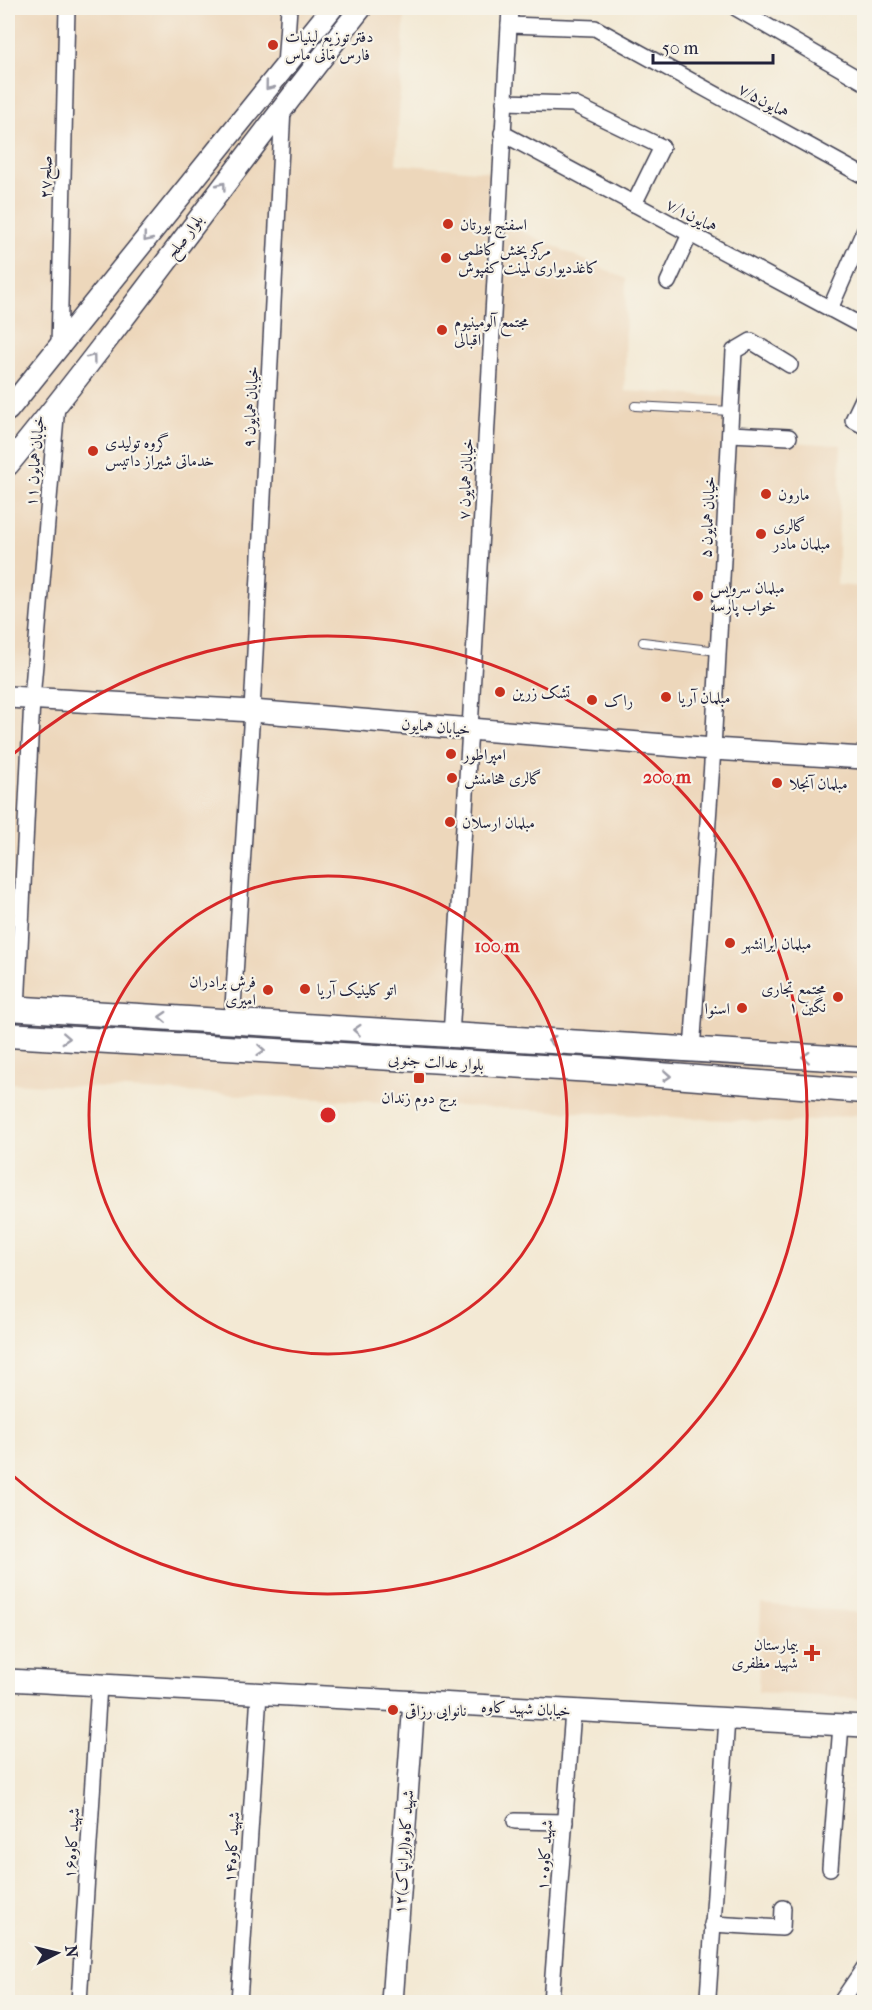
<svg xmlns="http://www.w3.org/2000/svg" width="872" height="2010" viewBox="0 0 872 2010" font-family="'IM FELL French Canon',Amiri,serif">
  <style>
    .built { fill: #edd7bb }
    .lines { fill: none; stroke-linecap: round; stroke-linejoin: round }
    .lane-casing { stroke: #414052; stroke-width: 10 }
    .street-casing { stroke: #414052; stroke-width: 18 }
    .secondary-casing { stroke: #414052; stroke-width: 24 }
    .primary-casing { stroke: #414052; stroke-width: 27 }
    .lane { stroke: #fff; stroke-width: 8 }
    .street { stroke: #fff; stroke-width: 15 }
    .secondary { stroke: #fff; stroke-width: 21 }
    .primary { stroke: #fff; stroke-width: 24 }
    .oneway { stroke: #9c9ca7 }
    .ring { fill: none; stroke: #d62828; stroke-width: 3 }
    .poi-dot { fill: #c8321e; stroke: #f7f3e8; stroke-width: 2 }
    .labels { text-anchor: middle; stroke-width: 4.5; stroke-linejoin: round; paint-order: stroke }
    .poi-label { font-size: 16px; fill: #22223b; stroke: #f7f3e8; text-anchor: start }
    .street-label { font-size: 16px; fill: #22223b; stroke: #f7f3e8 }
    .centre { fill: #d62828; stroke: #f7f3e8; stroke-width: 3 }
    .ring-label { font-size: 18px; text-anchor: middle; font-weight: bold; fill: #d62828; stroke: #f7f3e8; stroke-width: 4.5; stroke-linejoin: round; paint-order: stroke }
  </style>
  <rect width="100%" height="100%" fill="#f7f3e8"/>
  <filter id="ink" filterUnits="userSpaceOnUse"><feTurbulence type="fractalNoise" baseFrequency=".0167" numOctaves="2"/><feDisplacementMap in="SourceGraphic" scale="12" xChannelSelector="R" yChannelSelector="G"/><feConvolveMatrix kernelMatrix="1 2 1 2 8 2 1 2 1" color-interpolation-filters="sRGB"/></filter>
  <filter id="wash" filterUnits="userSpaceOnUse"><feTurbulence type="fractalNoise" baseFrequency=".008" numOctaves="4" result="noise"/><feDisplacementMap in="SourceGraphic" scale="24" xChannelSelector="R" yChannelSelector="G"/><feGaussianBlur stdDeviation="1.35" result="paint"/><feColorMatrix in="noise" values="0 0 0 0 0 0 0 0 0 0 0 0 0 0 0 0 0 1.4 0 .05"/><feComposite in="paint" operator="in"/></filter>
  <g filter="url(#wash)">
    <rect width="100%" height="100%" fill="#f3e9d4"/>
    <g class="built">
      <polygon points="8,8 405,8 396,164 489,172 488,216 626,279 625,391 740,398 737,439 841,445 837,585 864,587 864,1114 788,1123 8,1083"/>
      <polygon points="761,1604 864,1613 864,1699 758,1692"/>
    </g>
  </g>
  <g filter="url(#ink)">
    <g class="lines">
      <defs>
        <g id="lane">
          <polyline points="635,406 731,411"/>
          <polyline points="643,642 718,651"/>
        </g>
        <g id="street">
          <polyline points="736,8 864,82"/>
          <polyline points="509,25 595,28 864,176"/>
          <polyline points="285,66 289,8"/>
          <polyline points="504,102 573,104 662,147 634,204"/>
          <polyline points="502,133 864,327"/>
          <polyline points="668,282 690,234"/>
          <polyline points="830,309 864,231"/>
          <polyline points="59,347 67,8"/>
          <polyline points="864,397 853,420 864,426"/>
          <polyline points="730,434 789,437"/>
          <polyline points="17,1009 32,699 57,405"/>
          <polyline points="232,1022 252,711 283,108"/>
          <polyline points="451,1036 470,729 510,8"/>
          <polyline points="692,1051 713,749 734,351 751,341 790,365"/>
          <polyline points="515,1821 565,1822"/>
          <polyline points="830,1868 841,1725"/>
          <polyline points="712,1924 782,1928 783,1908"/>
          <polyline points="708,1997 727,1719"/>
          <polyline points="79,2002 99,1685"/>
          <polyline points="239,2002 259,1694"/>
          <polyline points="551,2002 573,1711"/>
          <polyline points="841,2002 864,1968"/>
        </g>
        <g id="secondary">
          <polyline points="8,410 332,8"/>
          <path d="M8,465C130,316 241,158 361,8"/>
          <polyline points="8,697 252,711 713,749 864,758"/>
          <polyline points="8,1680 864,1726"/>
          <polyline points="392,2002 414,1702"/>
        </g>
        <g id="primary">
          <polyline points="8,1008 864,1060"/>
          <polyline points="8,1035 609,1071 864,1091"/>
        </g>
      </defs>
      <use href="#lane" class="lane-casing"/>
      <use href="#street" class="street-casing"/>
      <use href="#secondary" class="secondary-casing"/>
      <use href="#primary" class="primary-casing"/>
      <use href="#lane" class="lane"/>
      <use href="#street" class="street"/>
      <use href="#secondary" class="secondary"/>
      <use href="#primary" class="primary"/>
    </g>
    <defs><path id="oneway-chevron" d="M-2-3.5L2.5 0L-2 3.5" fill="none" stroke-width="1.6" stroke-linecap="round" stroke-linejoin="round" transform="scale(1.5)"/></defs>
    <g class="oneway">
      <use href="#oneway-chevron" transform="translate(269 86) rotate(129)"/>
      <use href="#oneway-chevron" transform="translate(222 186) rotate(-53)"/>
      <use href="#oneway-chevron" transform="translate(147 238) rotate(129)"/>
      <use href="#oneway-chevron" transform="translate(92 358) rotate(-53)"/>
      <use href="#oneway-chevron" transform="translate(163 1017) rotate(-177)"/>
      <use href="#oneway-chevron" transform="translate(357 1030) rotate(-176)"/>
      <use href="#oneway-chevron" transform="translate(66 1038) rotate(3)"/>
      <use href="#oneway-chevron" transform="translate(552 1041) rotate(-176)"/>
      <use href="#oneway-chevron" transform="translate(261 1050) rotate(4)"/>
      <use href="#oneway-chevron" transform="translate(806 1057) rotate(-177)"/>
      <use href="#oneway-chevron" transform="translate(667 1076) rotate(4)"/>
    </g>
  </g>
  <g class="ring">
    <circle cx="328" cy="1115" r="239"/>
    <path d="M11 756A479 479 0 1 1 11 1474"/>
  </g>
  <g class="poi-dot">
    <circle cx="273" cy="45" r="6"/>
    <circle cx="448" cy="224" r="6"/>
    <circle cx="446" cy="258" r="6"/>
    <circle cx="442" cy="330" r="6"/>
    <circle cx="93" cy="451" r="6"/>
    <circle cx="766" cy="494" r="6"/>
    <circle cx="761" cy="534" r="6"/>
    <circle cx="698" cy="596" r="6"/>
    <circle cx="500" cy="692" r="6"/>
    <circle cx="666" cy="697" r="6"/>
    <circle cx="592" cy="700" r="6"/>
    <circle cx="451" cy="754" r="6"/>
    <circle cx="452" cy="778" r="6"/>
    <circle cx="777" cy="783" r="6"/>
    <circle cx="450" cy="822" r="6"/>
    <circle cx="730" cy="943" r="6"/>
    <circle cx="305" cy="989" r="6"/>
    <circle cx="268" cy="990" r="6"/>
    <circle cx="838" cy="997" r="6"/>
    <circle cx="742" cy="1008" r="6"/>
    <rect x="413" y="1072" width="12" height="12" rx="3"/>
    <path d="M809 1644h6v6h6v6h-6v6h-6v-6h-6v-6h6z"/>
    <circle cx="393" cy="1710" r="6"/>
  </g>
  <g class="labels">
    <g class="poi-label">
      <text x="285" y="42">دفتر توزیع لبنیات<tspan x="285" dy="18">فارس مانی ماس</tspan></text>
      <text x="460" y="230">اسفنج یورتان</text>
      <text x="458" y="255">مرکز پخش کاظمی<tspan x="458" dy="18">کاغذدیواری لمینت کفپوش</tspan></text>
      <text x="454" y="327">مجتمع آلومینیوم<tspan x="454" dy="18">اقبالی</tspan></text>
      <text x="105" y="448">گروه تولیدی<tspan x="105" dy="18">خدماتی شیراز داتیس</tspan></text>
      <text x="778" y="500">مارون</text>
      <text x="773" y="531">گالری<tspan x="773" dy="18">مبلمان مادر</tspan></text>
      <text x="710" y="593">مبلمان سرویس<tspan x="710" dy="18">خواب پارسه</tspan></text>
      <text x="512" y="698">تشک زرین</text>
      <text x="678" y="703">مبلمان آریا</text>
      <text x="604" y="706">راک</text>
      <text x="463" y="760">امپراطور</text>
      <text x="464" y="784">گالری هخامنش</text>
      <text x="789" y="789">مبلمان آنجلا</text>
      <text x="462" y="828">مبلمان ارسلان</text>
      <text x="742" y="949">مبلمان ایرانشهر</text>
      <text x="256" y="987" text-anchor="end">فرش برادران<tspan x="256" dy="18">امیری</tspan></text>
      <text x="826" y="994" text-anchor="end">مجتمع تجاری<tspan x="826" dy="18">نگین ۱</tspan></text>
      <text x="317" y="995">اتو کلینیک آریا</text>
      <text x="730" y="1014" text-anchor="end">اسنوا</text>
      <text x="419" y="1103" text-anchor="middle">برج دوم زندان</text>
      <text x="798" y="1650" text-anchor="end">بیمارستان<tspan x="798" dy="18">شهید مظفری</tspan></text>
      <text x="405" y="1716">نانوایی رزاقی</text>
    </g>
    <g class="street-label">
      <text transform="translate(764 100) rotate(29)" y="6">همایون۷/۵</text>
      <text transform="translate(45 177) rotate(-89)" y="6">صلح۲۷</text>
      <text transform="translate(692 215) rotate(28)" y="6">همایون۷/۱</text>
      <text transform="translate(184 236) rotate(-53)" y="6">بلوار صلح</text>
      <text transform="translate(250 407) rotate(-87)" y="6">خیابان همایون ۹</text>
      <text transform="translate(34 461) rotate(-85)" y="6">خیابان همایون ۱۱</text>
      <text transform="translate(465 479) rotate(-87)" y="6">خیابان همایون ۷</text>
      <text transform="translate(707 517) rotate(-87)" y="6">خیابان همایون ۵</text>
      <text transform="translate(436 726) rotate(5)" y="6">خیابان همایون</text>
      <text transform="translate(436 1061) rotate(4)" y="6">بلوار عدالت جنوبی</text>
      <text transform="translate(526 1708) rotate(3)" y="6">خیابان شهید کاوه</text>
      <text transform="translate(71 1843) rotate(-86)" y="6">شهید کاوه۱۶</text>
      <text transform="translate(231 1847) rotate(-86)" y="6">شهید کاوه۱۴</text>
      <text transform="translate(403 1852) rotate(-86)" y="6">۱۲شهید کاوه(ایرانپاک)</text>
      <text transform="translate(544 1855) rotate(-86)" y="6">شهید کاوه۱۰</text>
    </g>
  </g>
  <circle cx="328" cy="1115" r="9" class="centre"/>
  <g class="ring-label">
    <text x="667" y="783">200 m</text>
    <text x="497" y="952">100 m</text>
  </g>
  <rect width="872" height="2010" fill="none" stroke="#f7f3e8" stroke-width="30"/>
  <g transform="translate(57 1953) rotate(83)" stroke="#f7f3e8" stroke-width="4.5" paint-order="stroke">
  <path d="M0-4.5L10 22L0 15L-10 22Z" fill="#22223b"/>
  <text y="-9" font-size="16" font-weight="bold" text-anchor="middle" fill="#22223b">N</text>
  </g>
  <path d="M653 54v9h120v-9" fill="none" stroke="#22223b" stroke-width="3"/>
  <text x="662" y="54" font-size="18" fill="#22223b" stroke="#f7f3e8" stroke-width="4.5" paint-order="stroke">50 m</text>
</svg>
